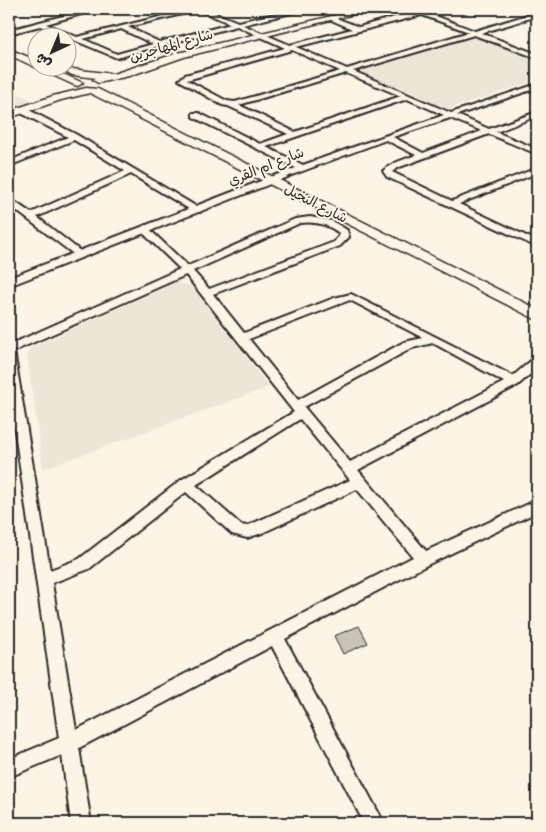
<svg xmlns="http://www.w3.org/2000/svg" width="546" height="832" viewBox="0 0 546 832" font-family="Sriracha,'Playpen Sans Arabic',sans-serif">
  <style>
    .built { fill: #ece6d7 }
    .building { fill: #c8c3b7; stroke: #2b2b2b }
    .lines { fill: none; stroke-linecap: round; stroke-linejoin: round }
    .minor-casing { stroke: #2b2b2b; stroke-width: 4 }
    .tertiary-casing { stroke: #2b2b2b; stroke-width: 4 }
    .primary-casing { stroke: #2b2b2b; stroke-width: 3 }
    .minor { fill: #fcf5e5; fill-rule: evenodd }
    .tertiary { fill: #fcf5e5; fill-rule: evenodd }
    .primary { fill: #fcf5e5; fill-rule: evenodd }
    .labels { text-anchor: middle; stroke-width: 4; stroke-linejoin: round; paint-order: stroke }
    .far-street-label { font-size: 14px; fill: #2b2b2b; stroke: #fcf5e5 }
  </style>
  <rect width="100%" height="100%" fill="#fcf5e5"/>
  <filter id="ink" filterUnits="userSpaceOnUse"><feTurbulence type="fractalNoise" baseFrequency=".02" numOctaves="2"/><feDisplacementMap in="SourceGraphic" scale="10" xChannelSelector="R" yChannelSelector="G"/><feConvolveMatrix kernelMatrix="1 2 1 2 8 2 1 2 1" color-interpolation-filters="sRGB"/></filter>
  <g filter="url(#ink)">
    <g class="built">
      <polygon points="475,37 537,60 537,80 449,109 355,71"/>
      <polygon points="9,89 28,98 38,103 9,113"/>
      <polygon points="176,282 192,286 269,387 43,469 27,355 30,348"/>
    </g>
    <polygon class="building" points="359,626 368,643 343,654 334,636"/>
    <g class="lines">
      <defs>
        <g id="minor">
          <path d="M90,9H99L46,24L77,37L192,9H205L238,22L298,9H307L243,25L290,45L352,29L329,19L331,16L359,27L420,10L441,9L428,13L475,31L537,12V16L481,33L537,54V58L474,35L353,71L451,113L537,84V88L457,115L489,129L537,112V116L496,132L537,149V154L489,134L397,168L392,172L452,201L537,168V173L459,204L537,241V247L387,177L383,171C392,162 404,160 416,155L386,140L284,178L281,177V173L296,168L193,117V113H199L260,144L288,134L228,106L222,105L179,80L185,75L285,48L237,26L164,45L183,54L184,55L181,57L158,46L117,58L40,26L9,34V30ZM199,10L231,24L159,42L128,27ZM422,15L469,32L347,69L296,47ZM121,29L153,44L117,54L83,39ZM292,50L340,71L235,102L227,101L187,80ZM346,73L401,96L295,132L239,105ZM407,99L444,115L303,165L266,147ZM450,118L482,131L423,153L393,137Z"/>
          <polygon points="19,108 25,108 77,135 202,210 200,212 194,212 131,174 37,217 84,254 82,256 76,256 9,205 9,198 31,213 125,171 74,140 9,166 9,161 68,137 19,112"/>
          <path d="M310,217L332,221L347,230L349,237L340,246L213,294L244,333L334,298L351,294L513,376L533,359L537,358V368L518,385L358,470L426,551L537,500V512L429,564L285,639L384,823H364L272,646L79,748L91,823H71L62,755L9,777V759L59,738L9,390V345L180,269L142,232V228H148L188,266L295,219ZM300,223C315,221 328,224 339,233V236L334,242L209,289L193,271ZM186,275L294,412L181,480L79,559L50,570L14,351ZM350,300L423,338L404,342L298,400L249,339ZM433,343L504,382L350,462L304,407L412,348ZM300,419L350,480L247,526L241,525L196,485ZM357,489L413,557L76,730L52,583L89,569L186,492L232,534L247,538L262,533Z"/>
        </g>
        <polygon id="tertiary" points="284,172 289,175 288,177 9,286 9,278"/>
        <g id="primary">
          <polygon points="361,9 374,9 184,57 129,76 98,83 93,80 96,78 72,75 67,72 72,69 113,74 178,53"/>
          <polygon points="9,49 38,61 38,68 50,68 83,83 78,86 74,85 9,55"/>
          <polygon points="86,88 98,89 537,309 537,320 90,93 61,100 9,118 9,111 53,96"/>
        </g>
      </defs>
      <use href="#minor" class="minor-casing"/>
      <use href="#tertiary" class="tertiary-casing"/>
      <use href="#primary" class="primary-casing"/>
      <use href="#minor" class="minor"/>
      <use href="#tertiary" class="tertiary"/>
      <use href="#primary" class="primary"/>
    </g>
  </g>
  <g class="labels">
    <g class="far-street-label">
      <text transform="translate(171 45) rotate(-16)" y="5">شارع المهاجرين</text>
      <text transform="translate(266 166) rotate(-22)" y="5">شارع ام القري</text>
      <text transform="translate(316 203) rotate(27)" y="5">شارع النخيل</text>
    </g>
  </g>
  <rect width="546" height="832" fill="none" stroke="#fcf5e5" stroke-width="30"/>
  <rect x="15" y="15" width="516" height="802" fill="none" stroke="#2b2b2b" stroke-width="2" filter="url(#ink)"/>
  <g transform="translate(52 52) rotate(224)"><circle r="24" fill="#fcf5e5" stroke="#a8a49b"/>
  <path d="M0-4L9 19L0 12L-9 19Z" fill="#2b2b2b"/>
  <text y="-8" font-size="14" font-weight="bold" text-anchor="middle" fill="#2b2b2b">ش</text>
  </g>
</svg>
